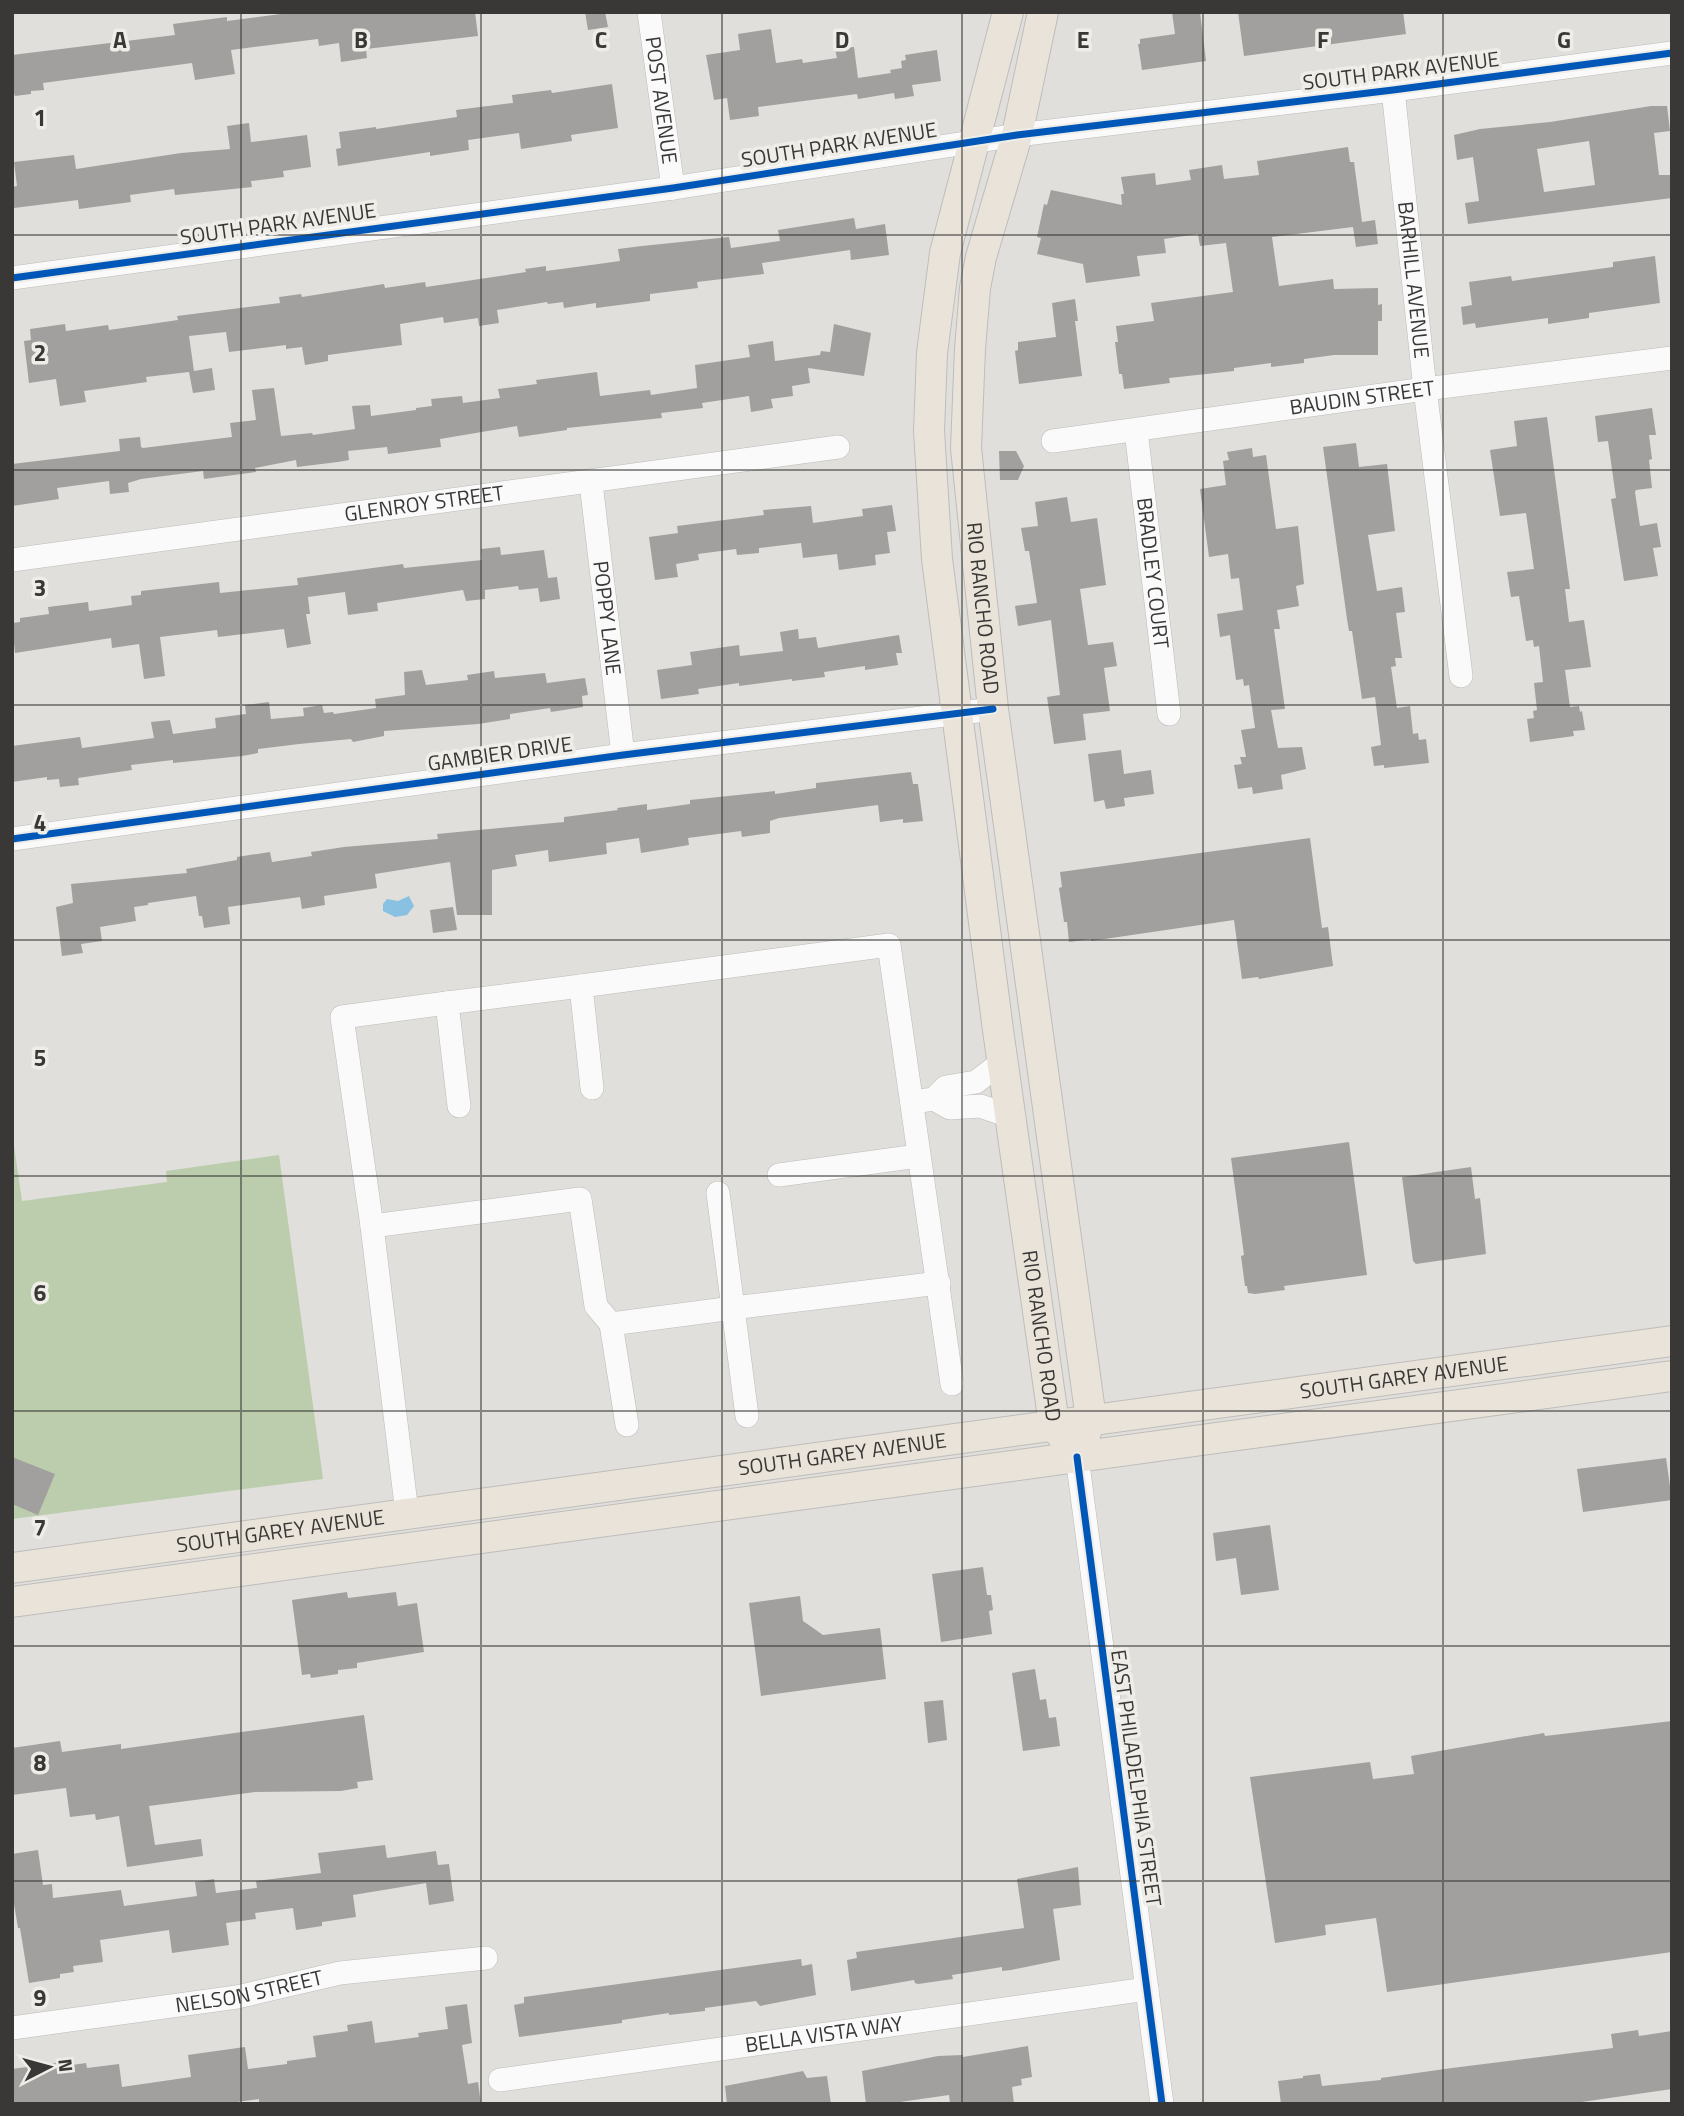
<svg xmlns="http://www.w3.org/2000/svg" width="1684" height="2116" viewBox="0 0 1684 2116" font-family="'Titillium Web',sans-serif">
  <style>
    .green { fill: #bbcdac }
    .water { fill: #88c1e2 }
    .building { fill: #a1a09e; fill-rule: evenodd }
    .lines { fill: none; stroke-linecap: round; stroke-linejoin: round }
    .minor-casing { stroke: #bcbbb8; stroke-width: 24 }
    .major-casing { stroke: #bdbdbb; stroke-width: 32 }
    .minor { stroke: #fafafa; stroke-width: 23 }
    .major { stroke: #eae3d9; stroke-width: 30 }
    .cycleway-casing { stroke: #efede8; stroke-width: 11 }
    .cycleway { stroke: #0057b8; stroke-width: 7 }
    .grid { fill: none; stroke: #393836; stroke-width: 2; stroke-opacity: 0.55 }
    .labels { text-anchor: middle; stroke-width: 7; stroke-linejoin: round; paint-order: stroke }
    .street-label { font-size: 21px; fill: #393836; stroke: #efede8 }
    .grid-label { font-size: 23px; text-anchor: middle; font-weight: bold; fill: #393836; stroke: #efede8; stroke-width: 7; stroke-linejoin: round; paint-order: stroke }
  </style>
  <rect width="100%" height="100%" fill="#e0dfdc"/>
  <polygon class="green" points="12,1132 22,1201 167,1182 166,1171 279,1155 323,1479 12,1519"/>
  <polygon class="water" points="409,896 414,906 407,915 395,917 383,911 383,904 387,899 398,901"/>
  <g class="building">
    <polygon points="296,12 475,12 478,36 366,49 367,58 341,62 339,43 319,46 318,39 231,50 235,74 195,80 192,63 43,83 44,90 31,91 31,94 15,96 12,89 12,55 175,35 173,24 227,17 227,21"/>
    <polygon points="585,12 605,12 608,27 588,30"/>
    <polygon points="1172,12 1200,12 1206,61 1142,70 1138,44 1140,44 1140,39 1175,34"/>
    <polygon points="1238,12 1403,12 1406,34 1244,56"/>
    <polygon points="771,29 776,63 802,59 803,63 837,58 835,49 854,47 858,78 891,73 890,70 902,68 901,61 906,60 905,55 937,50 941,81 912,85 914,96 895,99 894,93 858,99 857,94 758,107 759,116 730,120 727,98 714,100 706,55 740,50 738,34"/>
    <polygon points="612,84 618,128 571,135 572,141 521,149 519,133 468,140 469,150 430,156 430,152 338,166 336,149 341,148 339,132 376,127 376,129 457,117 456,110 513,103 512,95 551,90 552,93"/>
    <path d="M1651,106H1667L1670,131L1654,133L1659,175H1672V198L1468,224L1465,203L1479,201L1473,157L1457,160L1454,135L1480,129L1550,122ZM1589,141L1595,185L1544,192L1537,149Z"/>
    <polygon points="249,123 251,142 307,135 311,167 283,171 284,177 251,181 252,187 175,195 174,189 130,195 131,202 79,209 78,200 14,208 12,187 17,186 14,162 74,155 76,169 181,153 230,149 227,126"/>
    <polygon points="1348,147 1350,162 1354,162 1362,222 1375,220 1378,244 1356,247 1353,227 1272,237 1279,286 1333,279 1334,289 1378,288 1378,305 1382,304 1382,321 1378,321 1378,355 1334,355 1304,359 1304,363 1271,367 1271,363 1234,368 1234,371 1169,378 1170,383 1124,389 1122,374 1119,374 1115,342 1118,342 1116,326 1154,321 1151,303 1233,292 1226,243 1200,246 1198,234 1164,239 1166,253 1137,256 1140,276 1086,283 1083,264 1037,254 1041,238 1037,237 1044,204 1047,205 1051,190 1122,205 1121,194 1124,194 1121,177 1155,173 1156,185 1191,180 1189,170 1222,165 1224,179 1259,175 1257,161"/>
    <polygon points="854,218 856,229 885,224 889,255 851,260 850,250 762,263 764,274 697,282 698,288 650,294 650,301 596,308 596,303 564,308 563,302 548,304 547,302 497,310 499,323 479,326 478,318 444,323 443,317 400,324 402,345 328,355 328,361 305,365 302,347 286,349 286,345 229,352 226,332 189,336 194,371 212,368 215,390 193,393 189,372 146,377 147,382 84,391 86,402 60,406 56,379 29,383 24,341 31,340 30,329 65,324 66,331 108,325 109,330 178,320 177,316 280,303 279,297 301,294 302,297 384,284 385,288 425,282 426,287 526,272 525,269 546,266 546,271 591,265 620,261 618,249 642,246 729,237 731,248 780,241 778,230"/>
    <polygon points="1655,256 1660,303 1589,313 1589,318 1548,324 1548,318 1476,328 1475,323 1463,325 1461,307 1472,305 1469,282 1511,276 1512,281 1613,267 1613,262"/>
    <polygon points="1075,299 1078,321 1075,321 1082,376 1019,384 1015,351 1018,350 1018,342 1056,337 1052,303"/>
    <polygon points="834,324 871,333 864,376 808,368 810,383 792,386 793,396 771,399 773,408 751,412 749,396 702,403 703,408 661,413 662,418 567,428 567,430 519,437 517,426 440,439 441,447 388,454 387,447 348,451 349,460 338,462 297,467 296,460 255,468 256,472 204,479 203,471 141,479 128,483 129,492 110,494 109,481 57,488 59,499 12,506 12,464 120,451 119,439 140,437 141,447 143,448 232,437 230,423 256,420 252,390 274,388 281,436 312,433 313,435 355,429 352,406 370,405 371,416 416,410 416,408 432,406 431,399 462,396 463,403 500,398 498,389 537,384 536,380 597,372 600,396 650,390 651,395 697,388 695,365 750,357 748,345 773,341 775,361 820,355 821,351 830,352"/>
    <polygon points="1652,408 1656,435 1649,435 1652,459 1649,460 1652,488 1636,490 1635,492 1640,526 1657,523 1661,547 1653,548 1658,576 1624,581 1611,499 1616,498 1608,441 1598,442 1595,416"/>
    <polygon points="1547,417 1570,589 1565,589 1569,622 1584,620 1591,667 1565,670 1570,707 1579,706 1580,712 1582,711 1585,730 1573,731 1574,736 1530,742 1527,719 1534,718 1533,711 1537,710 1534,683 1543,682 1539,646 1534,647 1533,640 1526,641 1519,596 1511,597 1507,572 1534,569 1526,513 1500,516 1490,450 1517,446 1514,421"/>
    <polygon points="1356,443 1359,467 1387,464 1395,531 1368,535 1377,591 1402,587 1405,612 1396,613 1402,658 1395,658 1396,666 1391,667 1397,708 1410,706 1413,734 1418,733 1419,740 1426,739 1429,763 1384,768 1384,765 1374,766 1371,747 1381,745 1375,697 1362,699 1352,631 1349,631 1347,619 1323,447"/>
    <polygon points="1252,448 1253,457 1266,455 1276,529 1298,526 1304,584 1296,586 1299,606 1277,610 1280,629 1274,629 1285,709 1271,710 1278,748 1302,747 1306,769 1281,775 1283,789 1253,794 1252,787 1238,789 1234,765 1242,764 1240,757 1246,757 1241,730 1255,728 1249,685 1244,686 1243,679 1236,680 1230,635 1220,637 1217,614 1243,610 1239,578 1231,579 1228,554 1209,557 1200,489 1226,485 1223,461 1229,460 1227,452"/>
    <polygon points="999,451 1016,451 1024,466 1018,480 1000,480"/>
    <polygon points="1067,497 1071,522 1097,518 1106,585 1080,589 1088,645 1113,642 1117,666 1104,668 1110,711 1083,714 1086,740 1054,744 1047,697 1060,695 1051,620 1018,626 1015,606 1037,603 1029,551 1025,551 1021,528 1038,526 1035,502"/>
    <polygon points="892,505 896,531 887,532 890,553 875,555 876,565 839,570 837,554 803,558 801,543 759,548 759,553 737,555 736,549 698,554 699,560 676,564 678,577 655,580 649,537 678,533 677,526 764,515 763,510 811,506 813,523 863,516 862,509"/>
    <polygon points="500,547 501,555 544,550 548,578 557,577 560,599 540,602 538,588 519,590 518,586 485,590 485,599 466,601 463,590 377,603 378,611 348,615 345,592 308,597 310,614 306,614 311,644 287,648 284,629 218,637 217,630 160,637 165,676 144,679 139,644 112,648 111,638 15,653 12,623 20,622 20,618 49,614 48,607 88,602 89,611 132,605 131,596 141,595 141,591 219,582 220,593 298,585 297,578 403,564 404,568 482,560 481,549"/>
    <polygon points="798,629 799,639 816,637 818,648 899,635 902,653 896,653 898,665 865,670 865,666 824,672 825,677 792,681 792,679 739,686 739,683 698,689 699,694 661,699 657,670 692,665 690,652 739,645 740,656 783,651 780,632"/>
    <polygon points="422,670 426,685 468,680 467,675 494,671 495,678 545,673 547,683 585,678 588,695 582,696 583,707 551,712 550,708 510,714 510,719 478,724 384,731 384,736 353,742 351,739 299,744 258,749 258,753 242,756 173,763 173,760 131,765 132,770 78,778 79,785 60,787 59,779 47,780 47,777 12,782 12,746 80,737 82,748 154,738 151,722 170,720 173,734 216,728 215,718 246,714 245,705 269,702 271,719 304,716 303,708 322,705 324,713 333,712 334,714 376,708 375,699 405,695 404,672"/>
    <polygon points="1121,750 1124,774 1151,770 1154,794 1124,798 1125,806 1106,809 1104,800 1094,802 1088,754"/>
    <polygon points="911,772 913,784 918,784 923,821 903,823 903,819 880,822 878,805 779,818 770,821 770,833 742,837 741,831 688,838 689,845 641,853 639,838 606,843 607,854 549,862 548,850 515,855 517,866 492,870 492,915 457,915 450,862 375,874 377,888 324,896 325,905 302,909 300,897 228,907 230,924 204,928 202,916 199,916 196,896 148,903 148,905 134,907 136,921 100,927 102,941 81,944 83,953 62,956 56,907 73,903 71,884 187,873 186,869 237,860 237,857 270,852 272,862 312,856 311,852 344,847 438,839 437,834 564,822 564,817 618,810 617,808 647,804 647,810 690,804 690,800 775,791 775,794 816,788 816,783"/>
    <polygon points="1310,838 1322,928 1328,927 1333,966 1259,979 1258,977 1242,979 1234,920 1091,941 1091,939 1069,942 1067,922 1064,922 1059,888 1062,887 1060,872"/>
    <polygon points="453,907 457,930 433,933 430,910"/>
    <polygon points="1349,1142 1367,1275 1284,1286 1285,1290 1255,1294 1248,1293 1247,1286 1245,1286 1241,1256 1244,1255 1231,1158"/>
    <polygon points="1471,1167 1475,1199 1480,1198 1486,1254 1416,1264 1413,1261 1402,1177"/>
    <polygon points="12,1457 55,1474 38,1515 12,1504"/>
    <polygon points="1666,1458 1672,1500 1583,1512 1577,1469"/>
    <polygon points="1270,1525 1279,1590 1241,1595 1236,1558 1216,1561 1213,1533"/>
    <polygon points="983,1567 987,1595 991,1595 993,1610 989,1611 992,1634 941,1642 932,1574"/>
    <polygon points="347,1592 348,1598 396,1592 398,1606 417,1603 424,1652 357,1663 357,1668 338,1670 338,1674 311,1678 310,1674 302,1675 292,1600"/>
    <polygon points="800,1596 803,1621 823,1635 880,1628 886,1679 761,1696 749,1603"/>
    <polygon points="1035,1669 1040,1700 1046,1699 1049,1718 1056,1717 1060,1746 1023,1751 1012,1673"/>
    <polygon points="943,1700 947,1740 928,1743 924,1702"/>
    <polygon points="364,1715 373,1780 357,1782 358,1788 341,1791 255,1792 149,1806 155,1845 201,1839 203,1856 127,1867 119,1816 96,1820 95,1814 70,1817 66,1788 12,1795 12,1748 60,1741 62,1752 121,1744 121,1749"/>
    <polygon points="1672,1721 1672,1952 1387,1992 1376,1918 1325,1925 1326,1935 1275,1943 1250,1777 1370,1762 1373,1779 1414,1774 1411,1756 1544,1733 1545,1736"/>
    <polygon points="385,1845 387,1858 436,1851 438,1865 449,1864 454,1901 429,1905 426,1883 353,1895 356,1917 322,1922 322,1926 296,1930 293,1908 255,1913 256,1919 226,1923 229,1945 172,1953 169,1930 100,1940 103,1962 73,1966 74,1972 60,1974 60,1978 29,1983 20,1928 18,1928 14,1904 12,1904 12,1854 38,1850 43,1885 52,1884 53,1898 121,1890 124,1906 197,1896 195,1882 214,1879 216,1893 257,1888 256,1881 321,1873 318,1853"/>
    <polygon points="1078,1867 1081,1905 1053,1909 1060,1960 1011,1970 1002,1971 1002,1967 965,1973 952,1975 953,1979 918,1984 915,1983 914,1980 851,1991 847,1960 857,1958 856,1952 1024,1928 1017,1879"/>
    <polygon points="801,1959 802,1966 812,1964 816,1995 760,2006 756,2001 705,2008 705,2011 669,2015 669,2013 622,2020 622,2023 519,2037 514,2005 524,2003 524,1997"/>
    <polygon points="467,2004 472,2043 462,2045 468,2084 478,2082 481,2104 259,2104 259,2099 222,2104 12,2104 12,2069 72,2061 72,2065 86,2063 87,2068 119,2064 122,2087 191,2077 188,2055 209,2052 245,2047 248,2069 287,2064 287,2061 316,2057 313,2036 348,2031 347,2025 372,2021 375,2043 419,2037 418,2033 448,2029 445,2007"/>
    <polygon points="1638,2030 1639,2036 1672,2031 1672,2089 1568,2104 1281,2104 1278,2081 1303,2078 1303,2076 1320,2074 1322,2086 1381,2080 1381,2078 1452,2068 1613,2048 1611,2034"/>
    <polygon points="1028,2046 1032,2077 1021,2079 1022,2085 1012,2087 1014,2104 950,2104 949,2095 886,2104 866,2104 862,2071 938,2056 963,2055 963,2057"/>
    <polygon points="803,2071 807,2078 827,2076 831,2104 727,2104 725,2086"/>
  </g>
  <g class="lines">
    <defs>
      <g id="minor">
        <path id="s1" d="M649,12L673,188"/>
        <path id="s2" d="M1393,90L1425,389L1461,676"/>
        <polyline points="12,278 673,188 1017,135 1393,90 1672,53"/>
        <path id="s3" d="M1136,430L1169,714"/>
        <path id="s4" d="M1053,441L1425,389L1672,358"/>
        <path id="s5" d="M591,483L623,755"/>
        <path id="s6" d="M12,560L838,447"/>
        <polyline points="12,839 623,755 993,709"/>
        <polyline points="447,1003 342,1017 372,1226 580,1199 596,1306 611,1324 733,1308 747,1416"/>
        <polyline points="592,1088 581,986 889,945 952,1384"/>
        <polyline points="934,1099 950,1108 980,1106 1010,1116"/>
        <polyline points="912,1102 934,1099 946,1087 976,1082 1002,1062"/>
        <polyline points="459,1106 447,1003 581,986"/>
        <polyline points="779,1175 918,1156"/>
        <polyline points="718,1193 733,1308 939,1283"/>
        <polyline points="372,1226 407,1513"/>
        <polyline points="611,1324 627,1425"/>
        <polyline points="1077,1457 1162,2104"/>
        <path id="s7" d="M12,2028L237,1997L340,1973L486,1958"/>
        <path id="s8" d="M500,2080L1147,1989"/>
      </g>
      <g id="major">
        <path id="s9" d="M1008,12L945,253L932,353L929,431L937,559L998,1030L1054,1424L1065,1440"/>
        <path id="s10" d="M1043,12L1017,135L981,257L975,288L970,349L966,448L993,709L1091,1419L1084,1437"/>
        <path id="s11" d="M12,1568L1672,1341"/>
        <polyline points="12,1602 1672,1376"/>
      </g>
    </defs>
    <use href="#minor" class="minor-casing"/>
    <use href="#major" class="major-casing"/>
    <use href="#minor" class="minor"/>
    <use href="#major" class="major"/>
    <defs>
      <g id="cycleway">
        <polyline points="12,278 673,188 1017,135 1393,90 1672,53"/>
        <polyline points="12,839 623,755 993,709"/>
        <polyline points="1077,1457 1162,2104"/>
      </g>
    </defs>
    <use href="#cycleway" class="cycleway-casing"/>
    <use href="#cycleway" class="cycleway"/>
  </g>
  <path class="grid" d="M241,12V2104M481,12V2104M722,12V2104M962,12V2104M1203,12V2104M1443,12V2104M12,235H1672M12,470H1672M12,705H1672M12,940H1672M12,1176H1672M12,1411H1672M12,1646H1672M12,1881H1672"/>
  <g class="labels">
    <g class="street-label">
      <text transform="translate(1401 71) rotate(-7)" y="7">SOUTH PARK AVENUE</text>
      <text dy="7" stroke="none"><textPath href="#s1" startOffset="89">POST AVENUE</textPath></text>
      <text transform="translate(839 145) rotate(-9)" y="7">SOUTH PARK AVENUE</text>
      <text transform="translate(278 224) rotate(-8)" y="7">SOUTH PARK AVENUE</text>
      <text dy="7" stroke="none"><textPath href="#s2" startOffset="191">BARHILL AVENUE</textPath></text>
      <text dy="7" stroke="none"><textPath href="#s4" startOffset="312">BAUDIN STREET</textPath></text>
      <text dy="7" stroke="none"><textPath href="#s6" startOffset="416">GLENROY STREET</textPath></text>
      <text dy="7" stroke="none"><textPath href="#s3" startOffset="144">BRADLEY COURT</textPath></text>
      <text dy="7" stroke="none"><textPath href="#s10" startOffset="606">RIO RANCHO ROAD</textPath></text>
      <text dy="7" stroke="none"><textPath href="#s5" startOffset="136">POPPY LANE</textPath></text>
      <text transform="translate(500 754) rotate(-8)" y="7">GAMBIER DRIVE</text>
      <text dy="7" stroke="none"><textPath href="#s9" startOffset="1340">RIO RANCHO ROAD</textPath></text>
      <text dy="7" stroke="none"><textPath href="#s11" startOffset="1405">SOUTH GAREY AVENUE</textPath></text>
      <text dy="7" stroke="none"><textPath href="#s11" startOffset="838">SOUTH GAREY AVENUE</textPath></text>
      <text dy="7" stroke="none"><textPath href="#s11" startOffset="271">SOUTH GAREY AVENUE</textPath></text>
      <text transform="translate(1136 1778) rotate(82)" y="7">EAST PHILADELPHIA STREET</text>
      <text dy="7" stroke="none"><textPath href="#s7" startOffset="240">NELSON STREET</textPath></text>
      <text dy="7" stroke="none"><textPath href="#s8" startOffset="327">BELLA VISTA WAY</textPath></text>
    </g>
  </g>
  <g class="grid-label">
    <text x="120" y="48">A</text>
    <text x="361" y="48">B</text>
    <text x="601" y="48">C</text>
    <text x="842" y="48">D</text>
    <text x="1083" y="48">E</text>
    <text x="1323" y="48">F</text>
    <text x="1564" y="48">G</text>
    <text x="40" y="126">1</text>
    <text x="40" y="361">2</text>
    <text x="40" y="596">3</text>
    <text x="40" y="831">4</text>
    <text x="40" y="1066">5</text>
    <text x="40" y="1301">6</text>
    <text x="40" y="1536">7</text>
    <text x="40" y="1771">8</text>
    <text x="40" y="2006">9</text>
  </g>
  <rect width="1684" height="2116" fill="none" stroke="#393836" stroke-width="28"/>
  <g transform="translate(49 2067) rotate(84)" stroke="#efede8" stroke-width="5" paint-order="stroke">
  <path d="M0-5L12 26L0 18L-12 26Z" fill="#393836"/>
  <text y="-10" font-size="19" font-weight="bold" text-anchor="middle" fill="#393836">N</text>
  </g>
</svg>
